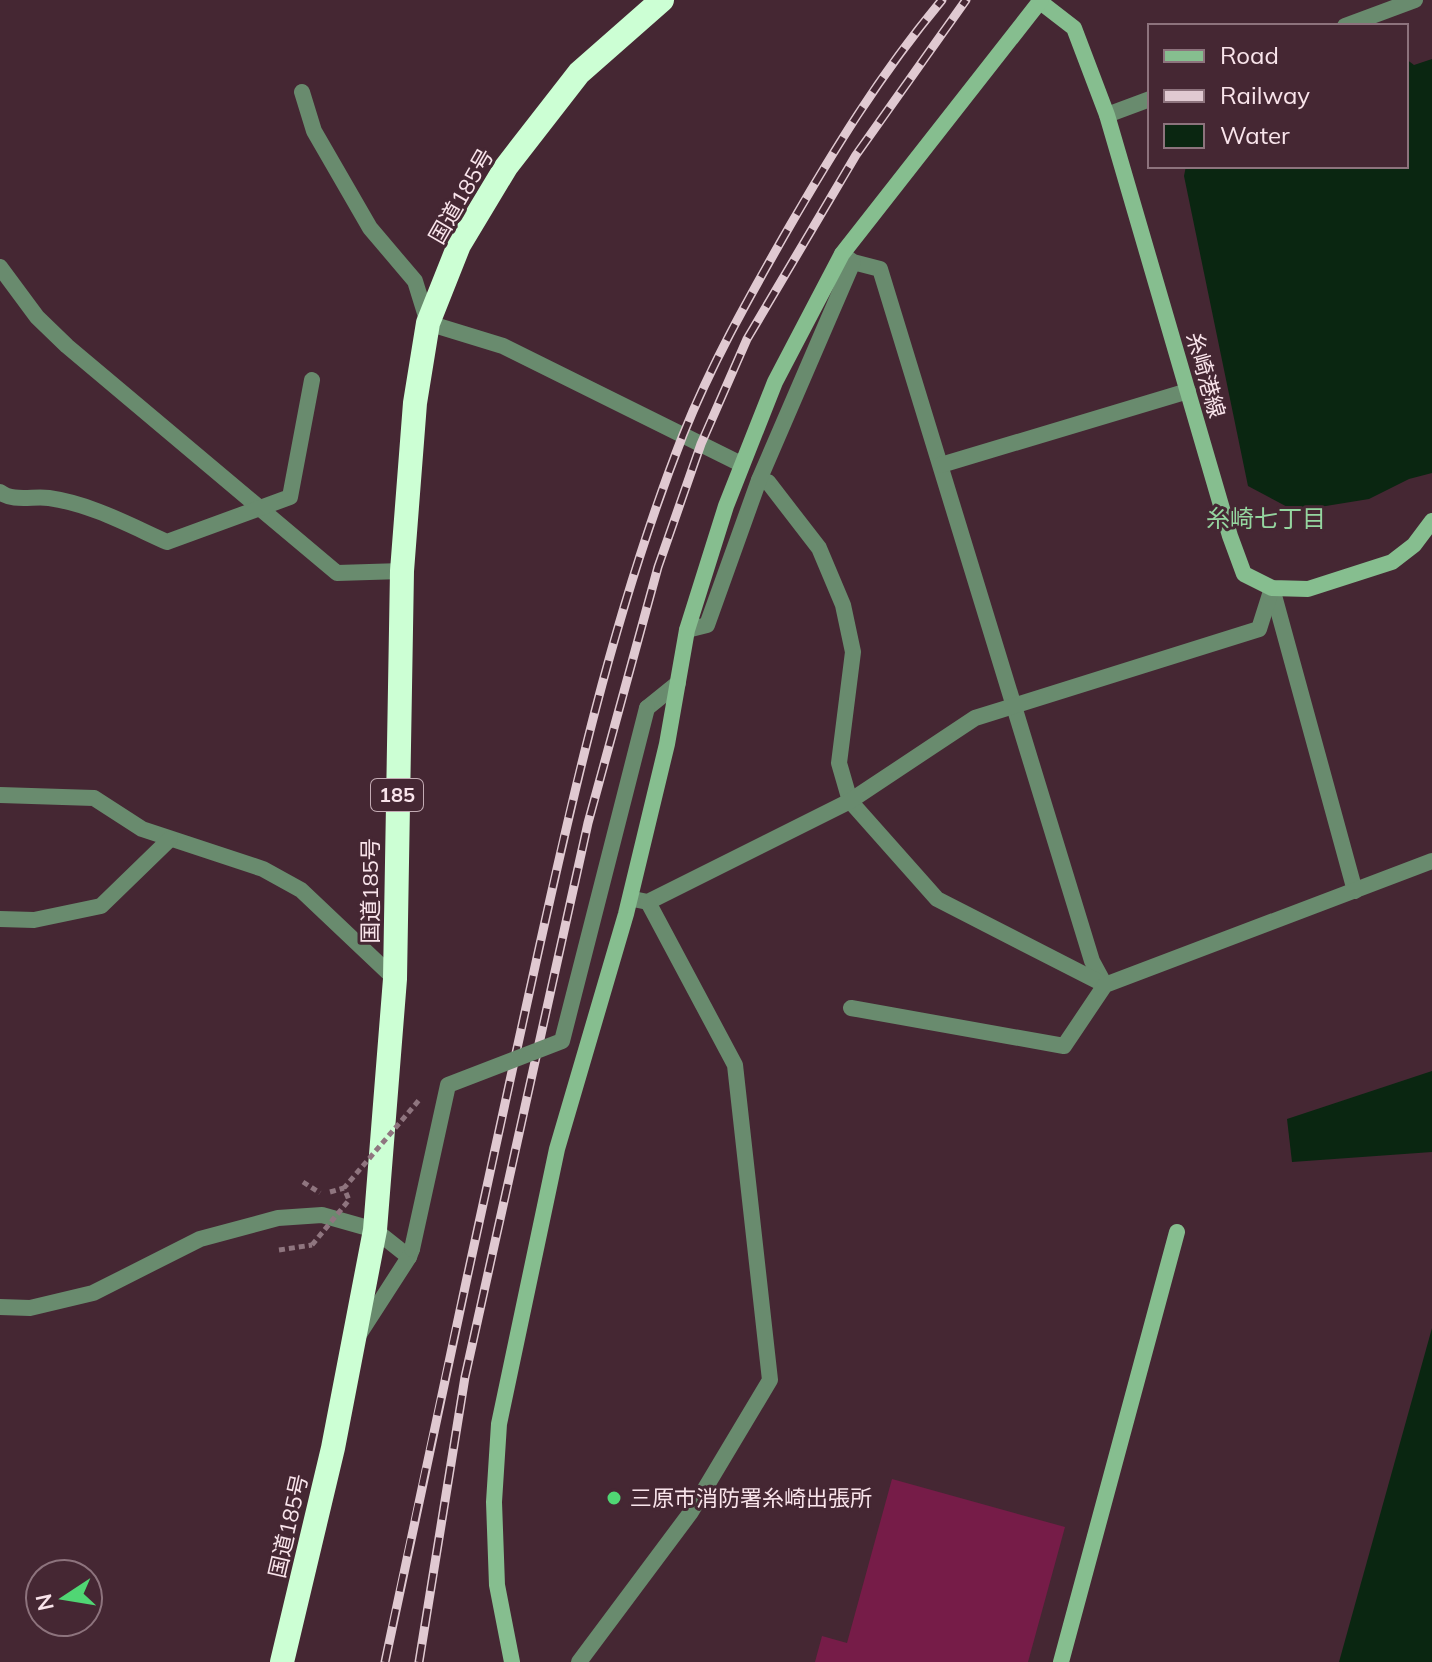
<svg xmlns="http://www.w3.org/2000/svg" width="1432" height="1662" viewBox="0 0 1432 1662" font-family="Mulish,'Noto Sans JP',sans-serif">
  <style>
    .water { fill: #0a2611 }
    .building { fill: #761c48 }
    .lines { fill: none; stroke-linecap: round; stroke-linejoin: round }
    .path { stroke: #8f757f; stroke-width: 5; stroke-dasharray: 6 4; stroke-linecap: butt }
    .street { stroke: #698b6e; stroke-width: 16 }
    .secondary { stroke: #86be8f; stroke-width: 16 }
    .highway { stroke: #ccffd4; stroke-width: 24 }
    .rail-casing { stroke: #e0c9d1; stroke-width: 9 }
    .rail { stroke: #452733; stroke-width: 6; stroke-dasharray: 18; stroke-linecap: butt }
    .path-bridge { stroke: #8f757f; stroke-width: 5; stroke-dasharray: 6 4; stroke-linecap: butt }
    .street-bridge { stroke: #698b6e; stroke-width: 16 }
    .poi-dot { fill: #50d674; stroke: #452733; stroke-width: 3 }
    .labels { text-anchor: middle; stroke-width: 6; stroke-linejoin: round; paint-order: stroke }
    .shield { fill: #452733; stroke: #c3abb4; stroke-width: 2 }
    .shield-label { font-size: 20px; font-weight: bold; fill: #f9e4eb }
    .street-label { font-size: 22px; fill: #f9e4eb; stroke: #452733 }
    .poi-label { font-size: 22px; fill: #f9e4eb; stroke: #452733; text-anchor: start }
    .neighbourhood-label { font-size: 24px; fill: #95d6a0; stroke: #452733 }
  </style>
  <rect width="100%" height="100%" fill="#452733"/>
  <g class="water">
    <polygon points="1406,59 1414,65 1432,59 1432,473 1409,479 1369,499 1295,511 1248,486 1184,176 1186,166 1406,166"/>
    <polygon points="1432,1071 1432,1152 1292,1162 1287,1119"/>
    <polygon points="1432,1328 1432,1662 1339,1662"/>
  </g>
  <polygon class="building" points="892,1479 1065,1527 1028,1662 815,1662 822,1636 847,1643"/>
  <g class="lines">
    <g class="path">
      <polyline points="303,1182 320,1193"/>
      <polyline points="330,1192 344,1188"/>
      <polyline points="279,1250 312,1245"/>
    </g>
    <g class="street">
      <polyline points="1345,26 1415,0"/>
      <polyline points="302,92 314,131 370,228 415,281 428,323 503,346 741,464"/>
      <polyline points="1107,115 1150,99"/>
      <polyline points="842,254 853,262 880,269 1092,961 1105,985"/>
      <polyline points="0,267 37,317 67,346 337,573 402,571"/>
      <polyline points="941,465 1188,391"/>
      <polyline points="759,480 768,482 819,548 843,605 853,652 839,763 850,801 937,899 1105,985"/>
      <path d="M0,492C12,502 33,496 49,498C91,504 129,525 167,542L290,497L312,380"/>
      <polyline points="1272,588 1355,891"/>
      <polyline points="687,630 707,625 759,480 853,262"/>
      <polyline points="647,708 678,683"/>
      <polyline points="0,795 94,798 142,829 263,869 301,890 395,979"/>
      <polyline points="638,900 648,902 850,801 975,718 1259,629 1272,588"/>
      <polyline points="0,919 34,920 101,906 170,839"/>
      <polyline points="851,1008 1064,1046 1105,985 1432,861"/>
      <polyline points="0,1307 30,1308 93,1293 200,1239 278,1218 322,1215 375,1230 409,1257 412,1249"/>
      <polyline points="360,1333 409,1257"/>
      <polyline points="579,1662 691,1512 770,1380 735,1065 648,902"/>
    </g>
    <g class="secondary">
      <polyline points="1039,1 1074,28 1107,115 1230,536 1244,574 1272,588 1308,589 1392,562 1414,545 1432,521"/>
      <polyline points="512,1662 497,1585 494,1502 499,1424 557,1149 626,914 667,744 687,630 726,506 775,382 842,254 1041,0"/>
      <polyline points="1061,1662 1177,1232"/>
    </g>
    <polyline class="highway" points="282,1662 333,1448 375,1230 395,979 402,571 415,403 428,323 459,245 506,167 579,73 662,0"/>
    <defs>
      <g id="rail">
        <path d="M385,1662C427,1458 472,1256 516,1053C562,845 605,633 683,435C711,365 747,301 784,236C832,153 880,74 942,0"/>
        <polyline points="419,1662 465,1377 588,823 658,567 701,444 747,339 856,155 966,0"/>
      </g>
    </defs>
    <use href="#rail" class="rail-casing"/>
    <use href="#rail" class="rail"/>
    <polyline class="path-bridge" points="312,1245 349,1200 344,1188 420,1099"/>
    <polyline class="street-bridge" points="412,1249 448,1085 562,1041 647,708"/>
  </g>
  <circle class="poi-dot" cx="614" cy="1498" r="8"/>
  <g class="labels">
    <rect class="shield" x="371" y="779" width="52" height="32" rx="6"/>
    <g class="shield-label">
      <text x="397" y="802">185</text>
    </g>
    <g class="street-label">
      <text transform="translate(461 196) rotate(-60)" y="8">国道185号</text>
      <text transform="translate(1206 375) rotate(74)" y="8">糸崎港線</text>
      <text transform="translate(370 891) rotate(-90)" y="8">国道185号</text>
      <text transform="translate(288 1526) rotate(-77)" y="8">国道185号</text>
    </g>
    <g class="poi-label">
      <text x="630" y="1506">三原市消防署糸崎出張所</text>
    </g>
    <g class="neighbourhood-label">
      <text x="1266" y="527">糸崎七丁目</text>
    </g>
  </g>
  <rect x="1148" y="24" width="260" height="144" fill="#452733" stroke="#8d737d" stroke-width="2"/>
  <rect x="1164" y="50" width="40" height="12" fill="#86be8f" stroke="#8d737d" stroke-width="2"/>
  <text x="1220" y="64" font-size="24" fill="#f9e4eb">Road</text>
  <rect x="1164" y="90" width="40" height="12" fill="#e0c9d1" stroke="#8d737d" stroke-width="2"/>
  <text x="1220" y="104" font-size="24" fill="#f9e4eb">Railway</text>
  <rect x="1164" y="124" width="40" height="24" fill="#0a2611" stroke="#8d737d" stroke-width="2"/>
  <text x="1220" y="144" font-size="24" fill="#f9e4eb">Water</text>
  <g transform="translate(64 1598) rotate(258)"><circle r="38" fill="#452733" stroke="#8d737d" stroke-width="2"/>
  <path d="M0-6L14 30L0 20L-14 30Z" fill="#50d674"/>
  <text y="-12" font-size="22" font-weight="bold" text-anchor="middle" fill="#f9e4eb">N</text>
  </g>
</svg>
